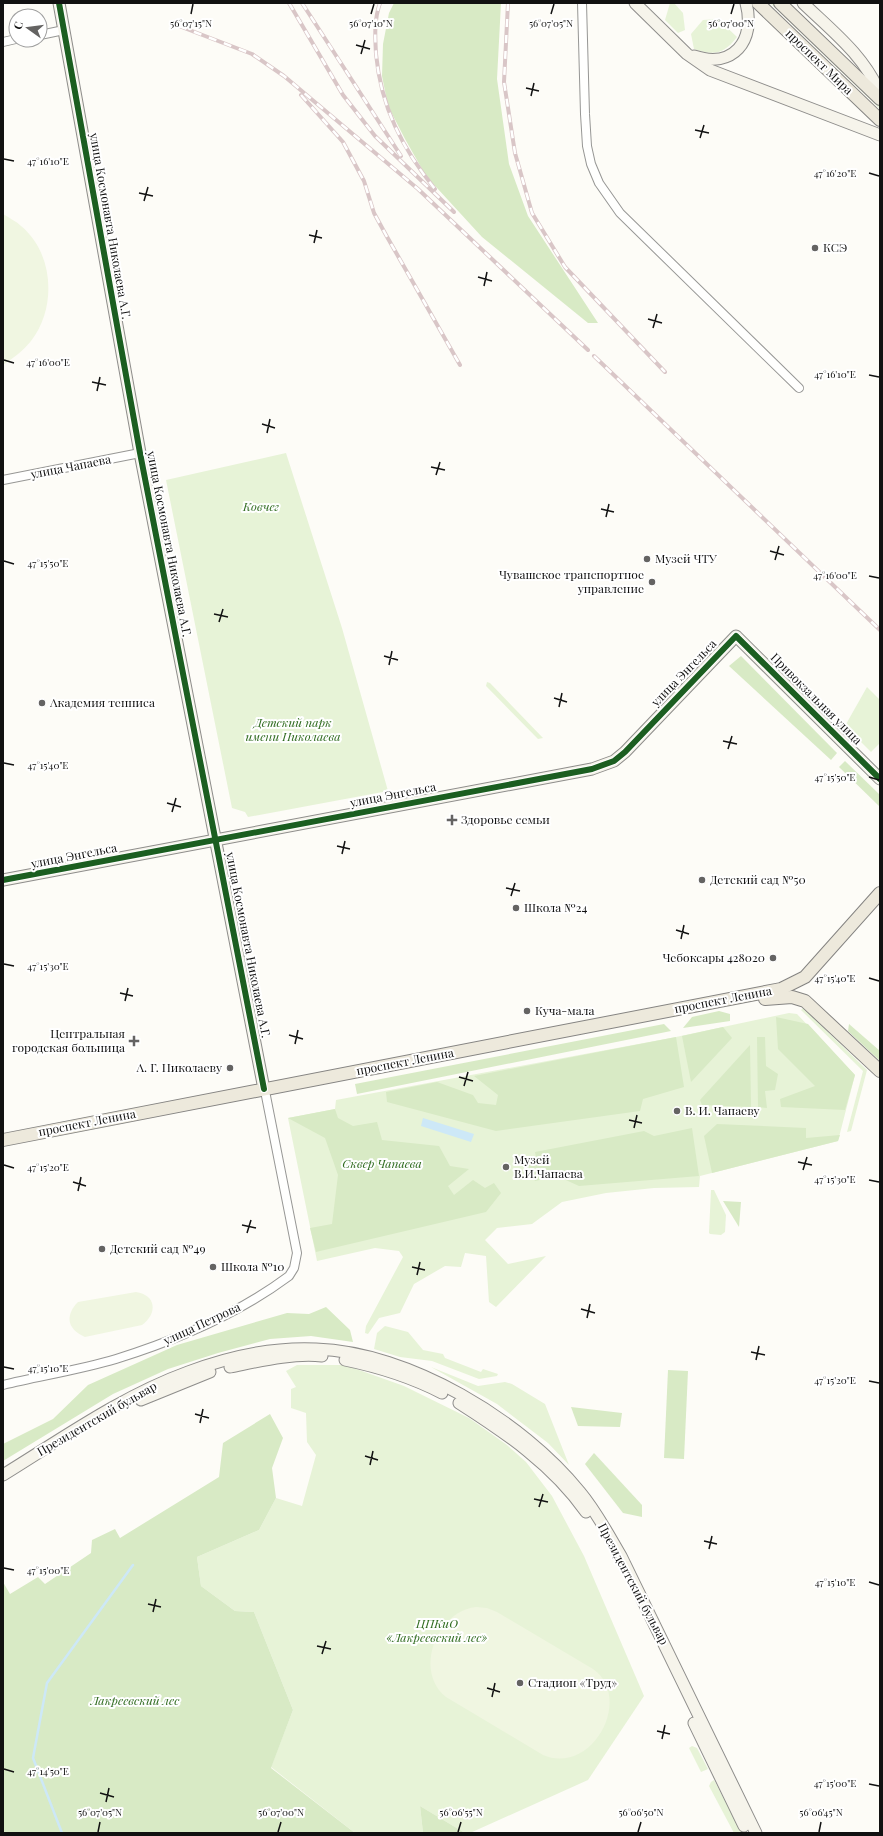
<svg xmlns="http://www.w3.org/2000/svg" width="883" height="1836" viewBox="0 0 883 1836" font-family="'Playfair Display',serif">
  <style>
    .green { fill: #e7f3d7 }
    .forest { fill: #d8eac5 }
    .pitch { fill: #f0f6e1 }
    .water { fill: #cde8f7 }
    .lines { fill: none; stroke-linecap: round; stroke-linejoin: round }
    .stream { stroke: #cde8f7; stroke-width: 2.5 }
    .street-casing { stroke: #979795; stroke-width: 10 }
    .secondary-casing { stroke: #8e8d8b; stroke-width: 13 }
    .primary-casing { stroke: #858482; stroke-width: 14 }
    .street { stroke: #fffffe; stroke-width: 8 }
    .secondary { stroke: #f6f4eb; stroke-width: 11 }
    .primary { stroke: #ede9dc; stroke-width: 12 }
    .rail-casing { stroke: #d9c6c7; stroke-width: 4 }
    .rail { stroke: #fff; stroke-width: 2.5; stroke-dasharray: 8; stroke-linecap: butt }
    .cycleway-casing { stroke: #fff; stroke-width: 8 }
    .cycleway { stroke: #1b5e20; stroke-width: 6 }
    .ticks { fill: none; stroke: #111; stroke-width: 1.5 }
    .poi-dot { fill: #646362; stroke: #fff; stroke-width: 1.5 }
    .labels { text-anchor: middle; stroke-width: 4; stroke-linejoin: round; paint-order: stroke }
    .street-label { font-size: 12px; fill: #111; stroke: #fff }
    .poi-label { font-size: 12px; fill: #111; stroke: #fff; text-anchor: start }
    .park-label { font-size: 12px; font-style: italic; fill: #2f6b1f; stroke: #fff }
    .ticks-label { font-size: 10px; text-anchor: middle; fill: #111; stroke: #fff; stroke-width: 4; stroke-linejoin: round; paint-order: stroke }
  </style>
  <rect width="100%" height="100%" fill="#fdfcf7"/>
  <g class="green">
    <polygon points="670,3 674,3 683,13 685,30 678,33 665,20"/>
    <polygon points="770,3 775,3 880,104 880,109"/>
    <path d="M718,19L737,37C724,54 714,56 694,49L691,34L703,20Z"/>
    <polygon points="286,453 342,628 388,791 248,817 245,812 232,808 166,480"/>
    <polygon points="487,682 490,683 543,738 538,739 486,686"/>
    <polygon points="867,687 880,700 880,743 871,752 845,726"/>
    <polygon points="803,1008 867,1070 851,1131 847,1132 863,1071 801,1010"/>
    <polygon points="789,1013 797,1014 855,1075 838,1141 700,1176 699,1187 654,1188 606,1193 562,1202 532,1224 497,1228 485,1240 508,1264 546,1256 496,1307 489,1302 486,1256 465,1253 461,1267 445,1266 414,1284 400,1313 379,1318 368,1334 365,1333 366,1326 403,1257 399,1251 375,1248 317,1261 288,1118 335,1109 336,1100 676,1037"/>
    <polygon points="711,1190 714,1190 726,1215 725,1232 721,1235 710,1234 709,1233"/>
    <polygon points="385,1326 408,1332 423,1350 443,1354 445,1358 481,1372 483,1369 498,1374 497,1376 479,1379 432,1361 400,1357 374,1349 377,1333"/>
    <polygon points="297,1365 345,1365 404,1386 469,1418 507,1445 526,1462 552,1496 584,1556 644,1696 588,1780 470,1833 465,1833 420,1806 423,1833 355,1833 271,1767 293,1710 254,1612 235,1611 201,1586 197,1557 259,1530 276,1498 302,1506 316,1455 307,1442 306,1413 291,1408 291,1389 296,1387 286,1371"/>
    <polygon points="431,1367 478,1386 505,1382 512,1384 545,1404 569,1465 548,1443 497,1404"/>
    <polygon points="692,1746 697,1748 708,1769 701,1772 689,1748"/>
    <polygon points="714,1780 742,1833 734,1833 709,1786 711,1782"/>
  </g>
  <g class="forest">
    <polygon points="394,3 501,3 497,79 509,164 528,216 598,323 588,323 482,237 426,176 405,139 388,106 382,76 383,44 389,13"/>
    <polygon points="741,656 837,753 831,760 729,666"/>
    <polygon points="845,761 880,795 880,807 839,767"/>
    <polygon points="719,1011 730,1014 730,1021 683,1028 692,1017"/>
    <polygon points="776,1017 808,1024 855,1075 845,1110 781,1107 780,1099 815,1086 778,1049"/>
    <polygon points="664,1024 671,1031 357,1094 355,1084"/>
    <polygon points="849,1024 880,1051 880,1061 848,1031"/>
    <polygon points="723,1027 732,1038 691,1082 682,1036"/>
    <polygon points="676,1037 684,1087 643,1099 640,1111 496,1131 387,1102 386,1092 437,1082 473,1095 478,1103 496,1105 498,1095 474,1076"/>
    <polygon points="757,1037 765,1037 766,1066 778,1074 775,1090 765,1091 767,1108 758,1107"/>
    <polygon points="750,1045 751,1107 702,1105 700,1100"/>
    <polygon points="335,1109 338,1118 353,1126 377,1122 382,1140 439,1146 450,1166 469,1169 448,1186 454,1195 473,1180 485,1188 494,1183 501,1193 486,1212 316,1252 310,1228 332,1224 338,1175 325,1138 288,1118"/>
    <polygon points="717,1124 806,1128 806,1138 840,1135 838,1141 712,1173 704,1136"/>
    <polygon points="692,1128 699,1176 579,1186 557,1176 535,1181 528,1165 537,1163 535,1152 644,1131 654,1136"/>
    <polygon points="723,1201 741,1202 739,1227"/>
    <polygon points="326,1307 350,1330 353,1342 311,1336 270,1339 218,1353 168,1369 113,1394 3,1461 3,1444 53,1419 88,1385 177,1345 287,1313 309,1314"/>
    <polygon points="668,1370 688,1371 684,1459 664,1458"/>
    <polygon points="571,1407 622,1413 620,1427 578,1426"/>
    <polygon points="270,1414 283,1438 272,1468 276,1498 259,1530 197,1557 201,1586 235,1611 254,1612 293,1710 271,1768 355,1833 3,1833 3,1582 10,1594 38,1577 45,1584 91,1553 92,1540 115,1529 120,1538 219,1477 223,1443"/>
    <polygon points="594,1453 642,1505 642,1517 623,1513 585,1464"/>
    <polygon points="420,1806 465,1833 423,1833"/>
  </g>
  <g class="pitch">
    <path d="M3,214C9,218 16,221 21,226C54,253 57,308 31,341C23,351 13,358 3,365Z"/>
    <path d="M136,1292C156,1295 158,1313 142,1325L85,1337C68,1330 64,1316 78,1302Z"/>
    <path d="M476,1607L487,1608L497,1612L593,1669C634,1698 592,1776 543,1755L446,1697C413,1671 437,1611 476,1607Z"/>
  </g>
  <polygon class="water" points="423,1118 474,1134 471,1142 421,1126"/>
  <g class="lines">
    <polyline class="stream" points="62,1833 33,1758 47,1683 133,1565"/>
    <defs>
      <g id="street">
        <polyline points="582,3 585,114 587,146 591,164 599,183 620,213 799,388"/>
        <polyline points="40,35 64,30"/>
        <polyline points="3,42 16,39"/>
        <polyline points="3,480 140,453"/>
        <path d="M3,1385C40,1376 79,1370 116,1359C177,1340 238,1314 289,1276L294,1268L297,1253L266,1096"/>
      </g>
      <g id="secondary">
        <polyline points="59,3 140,453 264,1089"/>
        <polyline points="635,3 687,54 710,70 880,135"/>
        <path d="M803,3C831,30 865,56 880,94"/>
        <path d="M694,56C733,69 756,41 746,3"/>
        <polyline points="3,880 592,769 614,761 625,752 736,636 880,779"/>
        <path d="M345,1360C379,1367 411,1377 442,1393"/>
        <path d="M230,1367C260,1361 292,1353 322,1356"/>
        <polyline points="141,1400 210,1372"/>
        <path d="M459,1403C506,1433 553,1465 586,1512"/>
        <path d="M3,1475C63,1438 122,1396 188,1372C228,1357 274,1347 316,1349C409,1352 522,1420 580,1492C596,1511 608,1534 621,1556L756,1833"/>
        <polyline points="694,1723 744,1826"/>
      </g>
      <g id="primary">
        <polyline points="758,3 880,120"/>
        <polyline points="780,3 880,99"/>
        <polyline points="765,999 792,997 805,1001 880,1071"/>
        <polyline points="3,1140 781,989 805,977 880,893"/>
      </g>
    </defs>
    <use href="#street" class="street-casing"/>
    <use href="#secondary" class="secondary-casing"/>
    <use href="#primary" class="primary-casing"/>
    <use href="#street" class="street"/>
    <use href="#secondary" class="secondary"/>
    <use href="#primary" class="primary"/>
    <defs>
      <g id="rail">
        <polyline points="289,3 343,95 375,136 454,212"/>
        <polyline points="302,3 401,156"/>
        <path d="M380,3C374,20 375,36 376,54C381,107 402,148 435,189"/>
        <polyline points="508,3 504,82 515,153 532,213 565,267 665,372"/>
        <polyline points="179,26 252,54 284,76 418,189 588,350"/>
        <polyline points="301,95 343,142 364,181 374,213 386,235 460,365"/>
        <polyline points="594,356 880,630"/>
      </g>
    </defs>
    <use href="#rail" class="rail-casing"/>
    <use href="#rail" class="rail"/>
    <defs>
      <g id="cycleway">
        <polyline points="59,3 140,453 264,1089"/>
        <polyline points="3,880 592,769 614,761 625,752 736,636 880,779"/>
      </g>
    </defs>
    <use href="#cycleway" class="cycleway-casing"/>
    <use href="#cycleway" class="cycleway"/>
  </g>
  <path class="ticks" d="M191,14L193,4M371,14L374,4M551,14L554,4M731,14L734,4M356,45L370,49M361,54L365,40M526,88L539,91M531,96L534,83M695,130L709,133M700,138L704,125M4,159L14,161M869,173L879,176M139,193L153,196M144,201L148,187M309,235L322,238M314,243L317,230M478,277L492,281M484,286L487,272M648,319L662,323M653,328L657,314M4,360L14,363M869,375L879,377M92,382L106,385M97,391L100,377M262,424L275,428M267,433L270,419M431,467L445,470M436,475L440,462M601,509L614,512M606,517L609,504M770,551L784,555M775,560L779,546M4,561L14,564M869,576L879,578M214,614L228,617M219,622L223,609M384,656L398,660M389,665L392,651M554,698L567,702M559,707L562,693M723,741L737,744M728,749L732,736M4,763L14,765M869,777L879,780M167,803L181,807M172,812L176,798M337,846L350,849M342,854L345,841M506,888L520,891M511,896L515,883M676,930L689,934M681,939L684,925M4,964L14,966M869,978L879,981M120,993L133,996M125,1001L128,988M289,1035L303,1039M295,1044L298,1030M459,1077L473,1081M464,1086L468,1072M629,1120L642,1123M634,1128L637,1115M798,1162L812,1165M4,1165L14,1168M803,1170L807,1157M869,1180L879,1182M73,1182L86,1186M78,1191L81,1177M242,1225L256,1228M247,1233L251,1220M412,1267L425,1270M417,1275L420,1262M581,1309L595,1313M587,1318L590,1304M751,1352L765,1355M756,1360L759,1346M4,1367L14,1369M869,1381L879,1383M195,1414L209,1418M200,1423L203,1409M365,1456L378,1460M370,1465L373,1451M534,1499L548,1502M539,1507L543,1494M704,1541L717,1544M709,1549L712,1536M4,1568L14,1570M869,1582L879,1585M148,1604L161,1607M153,1612L156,1599M317,1646L331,1649M322,1654L326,1641M487,1688L500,1692M492,1697L495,1683M657,1731L670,1734M662,1739L665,1725M4,1769L14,1772M869,1784L879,1786M100,1793L114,1797M106,1802L109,1788M98,1832L100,1822M278,1832L281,1822M458,1832L461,1822M638,1832L641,1822M819,1832L821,1822"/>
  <g class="poi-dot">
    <circle cx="815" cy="248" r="4"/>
    <circle cx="647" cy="559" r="4"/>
    <circle cx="652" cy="582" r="4"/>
    <circle cx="42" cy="703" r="4"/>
    <path d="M450 814h4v4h4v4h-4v4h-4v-4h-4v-4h4z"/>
    <circle cx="702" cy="880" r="4"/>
    <circle cx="516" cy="908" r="4"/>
    <circle cx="773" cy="958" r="4"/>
    <circle cx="527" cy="1011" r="4"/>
    <path d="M132 1035h4v4h4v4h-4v4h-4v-4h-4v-4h4z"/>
    <circle cx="230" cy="1068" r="4"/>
    <circle cx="677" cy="1111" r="4"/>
    <circle cx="506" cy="1167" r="4"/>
    <circle cx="102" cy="1249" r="4"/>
    <circle cx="213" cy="1267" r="4"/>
    <circle cx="520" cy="1683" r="4"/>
  </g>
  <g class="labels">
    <g class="street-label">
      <text transform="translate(819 62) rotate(44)" y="4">проспект Мира</text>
      <text transform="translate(110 226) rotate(80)" y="4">улица Космонавта Николаева А.Г.</text>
      <text transform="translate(71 467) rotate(-11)" y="4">улица Чапаева</text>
      <text transform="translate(169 544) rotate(79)" y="4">улица Космонавта Николаева А.Г.</text>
      <text transform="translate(684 673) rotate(-46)" y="4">улица Энгельса</text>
      <text transform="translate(816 699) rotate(45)" y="4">Привокзальная улица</text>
      <text transform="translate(393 795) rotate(-11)" y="4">улица Энгельса</text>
      <text transform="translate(74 856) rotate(-11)" y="4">улица Энгельса</text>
      <text transform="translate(248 945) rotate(79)" y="4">улица Космонавта Николаева А.Г.</text>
      <text transform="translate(723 1000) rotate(-11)" y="4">проспект Ленина</text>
      <text transform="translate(405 1062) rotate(-11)" y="4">проспект Ленина</text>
      <text transform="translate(87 1123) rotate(-11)" y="4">проспект Ленина</text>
      <text transform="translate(202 1324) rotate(-25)" y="4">улица Петрова</text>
      <text transform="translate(97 1419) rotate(-30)" y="4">Президентский бульвар</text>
      <text transform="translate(633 1584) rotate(62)" y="4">Президентский бульвар</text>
    </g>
    <g class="poi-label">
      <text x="823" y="252">КСЭ</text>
      <text x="655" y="563">Музей ЧТУ</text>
      <text x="644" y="579" text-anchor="end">Чувашское транспортное<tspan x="644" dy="14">управление</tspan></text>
      <text x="50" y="707">Академия тенниса</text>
      <text x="461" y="824">Здоровье семьи</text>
      <text x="710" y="884">Детский сад №50</text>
      <text x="524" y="912">Школа №24</text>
      <text x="765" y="962" text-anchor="end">Чебоксары 428020</text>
      <text x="535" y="1015">Куча-мала</text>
      <text x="125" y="1038" text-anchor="end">Центральная<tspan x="125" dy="14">городская больница</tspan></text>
      <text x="222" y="1072" text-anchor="end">А. Г. Николаеву</text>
      <text x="685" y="1115">В. И. Чапаеву</text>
      <text x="514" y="1164">Музей<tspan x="514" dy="14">В.И.Чапаева</tspan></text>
      <text x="110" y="1253">Детский сад №49</text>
      <text x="221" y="1271">Школа №10</text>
      <text x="528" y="1687">Стадион «Труд»</text>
    </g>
    <g class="park-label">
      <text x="261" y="511">Ковчег</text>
      <text x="293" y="727">Детский парк<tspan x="293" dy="14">имени Николаева</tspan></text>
      <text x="382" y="1168">Сквер Чапаева</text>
      <text x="437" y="1628">ЦПКиО<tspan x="437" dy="14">«Лакреевский лес»</tspan></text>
      <text x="135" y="1705">Лакреевский лес</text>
    </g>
  </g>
  <g class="ticks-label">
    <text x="191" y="27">56°07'15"N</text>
    <text x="371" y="27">56°07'10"N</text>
    <text x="551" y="27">56°07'05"N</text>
    <text x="731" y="27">56°07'00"N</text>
    <text x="48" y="165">47°16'10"E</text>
    <text x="835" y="177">47°16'20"E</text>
    <text x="48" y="366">47°16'00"E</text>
    <text x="835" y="378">47°16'10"E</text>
    <text x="48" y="567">47°15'50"E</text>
    <text x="835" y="579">47°16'00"E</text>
    <text x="48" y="769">47°15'40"E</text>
    <text x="835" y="781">47°15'50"E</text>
    <text x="48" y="970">47°15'30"E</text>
    <text x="835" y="982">47°15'40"E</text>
    <text x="48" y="1171">47°15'20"E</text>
    <text x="835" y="1183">47°15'30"E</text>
    <text x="48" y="1372">47°15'10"E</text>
    <text x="835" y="1384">47°15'20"E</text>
    <text x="48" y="1574">47°15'00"E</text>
    <text x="835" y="1586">47°15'10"E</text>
    <text x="48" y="1775">47°14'50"E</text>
    <text x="835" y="1787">47°15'00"E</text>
    <text x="100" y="1816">56°07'05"N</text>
    <text x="281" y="1816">56°07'00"N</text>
    <text x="461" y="1816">56°06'55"N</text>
    <text x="641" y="1816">56°06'50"N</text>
    <text x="821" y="1816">56°06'45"N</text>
  </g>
  <rect width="883" height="1836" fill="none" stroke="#111111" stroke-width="8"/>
  <g transform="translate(28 28) rotate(284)"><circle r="19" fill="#ffffff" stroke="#a0a0a0"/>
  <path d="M0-3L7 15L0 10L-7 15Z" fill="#646362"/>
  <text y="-6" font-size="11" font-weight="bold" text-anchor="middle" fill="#111111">С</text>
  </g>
</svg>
